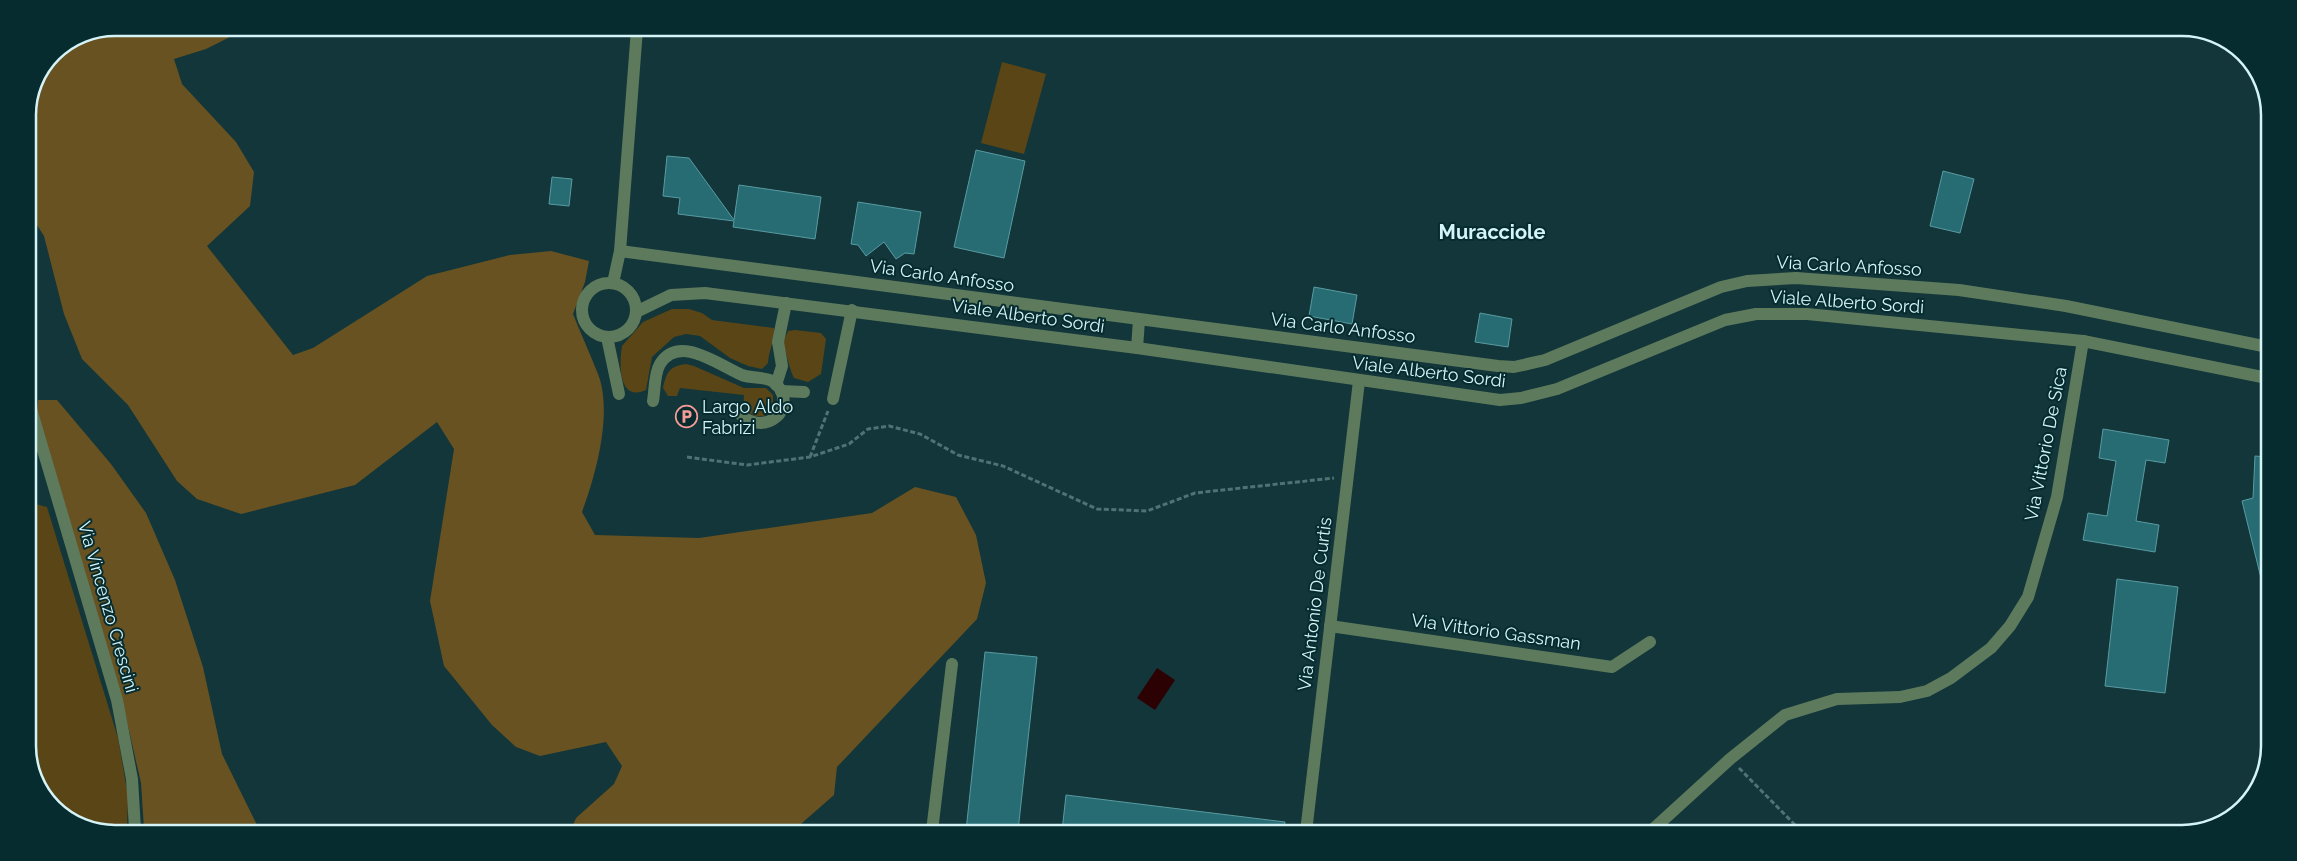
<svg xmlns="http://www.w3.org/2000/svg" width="2297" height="861" viewBox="0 0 2297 861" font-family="Raleway,sans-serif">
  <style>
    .green { fill: #5a4516 }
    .forest { fill: #685221 }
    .water { fill: #2c0103 }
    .building { fill: #286c73; stroke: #599ba2 }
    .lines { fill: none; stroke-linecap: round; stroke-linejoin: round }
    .path { stroke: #4f7275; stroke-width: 3; stroke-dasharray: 5 2.5; stroke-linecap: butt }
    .minor { stroke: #5e7a5d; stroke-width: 12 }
    .labels { text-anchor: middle; stroke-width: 4; stroke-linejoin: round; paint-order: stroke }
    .street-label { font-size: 18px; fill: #d4f4f8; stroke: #062c2f }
    .poi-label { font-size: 18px; fill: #d4f4f8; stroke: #062c2f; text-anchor: start }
    .quarter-label { font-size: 20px; font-weight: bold; fill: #d4f4f8; stroke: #062c2f }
    .rim { fill: none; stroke: #d4f4f8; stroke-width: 2.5 }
  </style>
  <rect width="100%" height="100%" fill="#123639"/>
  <g class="green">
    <polygon points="1002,62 1046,74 1024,154 981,143"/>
    <path d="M672,309H689L702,313L712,320L774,328C775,342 769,349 768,363L762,369L748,366L730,358L700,336L686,334L674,337L652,357L646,390C618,403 619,362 622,346L643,322Z"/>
    <path d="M795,330L821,333L826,339L821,374L808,382L794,378C791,373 785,350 783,343L788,331Z"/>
    <path d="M686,364L694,366L744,388H766L773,395V409C760,425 741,413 744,395L680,388L677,396H668L663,388C666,373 669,366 686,364Z"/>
    <polygon points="28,502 47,507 118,738 128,796 127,829 87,829 45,799 28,752"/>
  </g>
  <g class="forest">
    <path d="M115,28H248L206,49L174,59L182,84L236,142L254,172L250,206L207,246L293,355L313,348L427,276L510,255L551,251L589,261L585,282L573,314C581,334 590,354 598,374C613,413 596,474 582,512L595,535L699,538L872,513L915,487L956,497L976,535L986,583L977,619L837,767L834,795L794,830H571L576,818L614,784L622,766L606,742L540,756L516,747L492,725L444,666L430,601L454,449L437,422L355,485L241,514L197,499L177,481L128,405L82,359L64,314L44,236L28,211V110L53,53L82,34Z"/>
    <polygon points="38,400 57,400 111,464 146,513 175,580 203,667 222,754 259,829 144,829 141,783 120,691 37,411"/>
  </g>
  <polygon class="water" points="1157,668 1175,680 1155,710 1137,698"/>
  <g class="building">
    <polygon points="976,150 1025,161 1004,258 954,247"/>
    <polygon points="667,156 689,158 734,220 739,185 821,197 815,239 733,227 734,221 678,214 680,198 663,196"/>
    <polygon points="1943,171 1974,179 1960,233 1930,226"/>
    <polygon points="552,177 572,179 569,206 549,204"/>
    <polygon points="858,202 921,212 914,254 905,253 896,259 884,242 866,256 858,245 851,244"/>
    <polygon points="1314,287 1357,295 1352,324 1309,316"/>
    <polygon points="1480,313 1512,319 1508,347 1475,342"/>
    <polygon points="2103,429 2169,440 2165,463 2146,460 2136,521 2159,525 2155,552 2083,540 2088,513 2107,516 2116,461 2099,458"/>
    <polygon points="2255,456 2267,457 2266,578 2261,578 2242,501 2253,498"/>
    <polygon points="2117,579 2178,587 2165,693 2105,686"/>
    <polygon points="985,652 1037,657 1018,831 966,831"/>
    <polygon points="1066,795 1285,822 1284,831 1062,831"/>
  </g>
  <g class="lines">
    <g class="path">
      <polyline points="687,457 747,465 810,457 849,444 868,429 889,426 920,434 958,455 1003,466 1097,509 1147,511 1195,493 1334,478"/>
      <polyline points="810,457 828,411"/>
      <polyline points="1739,768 1803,833"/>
    </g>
    <g class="minor">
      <polyline points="637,29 620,251 1498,366 1514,367 1545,360 1721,287 1747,281 1796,278 1959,290 2066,306 2268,347"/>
      <polyline points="613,283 620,251"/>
      <circle cx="609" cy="310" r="27"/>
      <polyline points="636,312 671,295 705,293 1137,348 1500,400 1521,398 1557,389 1725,320 1756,314 1807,314 2083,341 2267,378"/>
      <polyline points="607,337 619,394"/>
      <polyline points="1137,348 1139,320"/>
      <polyline points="776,385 782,366 778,342 786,303"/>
      <polyline points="781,391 804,392"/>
      <polyline points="28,399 117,700 132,779 135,829"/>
      <polyline points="833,399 852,310"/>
      <path d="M653,401C655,390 654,374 660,364C679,333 720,366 742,375C756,380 771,374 780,389C795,415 760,436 739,413"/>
      <polyline points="1330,626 1612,667 1650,642"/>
      <polyline points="932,831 952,664"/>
      <polyline points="1306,832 1359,381"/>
      <polyline points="1650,832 1730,759 1785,715 1837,699 1900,697 1927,691 1951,678 1991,648 2010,626 2028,597 2057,497 2083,341"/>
    </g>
  </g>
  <defs>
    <symbol id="parking-ring" viewBox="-11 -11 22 22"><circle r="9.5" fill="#062c2f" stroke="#f59c96" stroke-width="1.5"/><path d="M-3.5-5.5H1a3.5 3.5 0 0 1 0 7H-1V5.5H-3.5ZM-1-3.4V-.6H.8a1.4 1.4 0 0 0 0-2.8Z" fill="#f59c96"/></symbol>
  </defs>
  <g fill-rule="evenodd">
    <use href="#parking-ring" x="674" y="404" width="25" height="25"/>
  </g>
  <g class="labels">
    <g class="street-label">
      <text transform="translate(1849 266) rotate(3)" y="6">Via Carlo Anfosso</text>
      <text transform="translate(942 276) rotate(8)" y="6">Via Carlo Anfosso</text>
      <text transform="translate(1847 302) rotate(4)" y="6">Viale Alberto Sordi</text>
      <text transform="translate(1028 316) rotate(8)" y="6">Viale Alberto Sordi</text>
      <text transform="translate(1343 328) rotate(7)" y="6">Via Carlo Anfosso</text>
      <text transform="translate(1429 372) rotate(7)" y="6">Viale Alberto Sordi</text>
      <text transform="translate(2046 444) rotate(-79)" y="6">Via Vittorio De Sica</text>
      <text transform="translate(1315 604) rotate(-83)" y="6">Via Antonio De Curtis</text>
      <text transform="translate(108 607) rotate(74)" y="6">Via Vincenzo Crescini</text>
      <text transform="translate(1496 632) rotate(8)" y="6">Via Vittorio Gassman</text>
    </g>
    <g class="poi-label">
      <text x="702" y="413">Largo Aldo<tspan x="702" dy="21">Fabrizi</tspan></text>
    </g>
    <g class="quarter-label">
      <text x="1492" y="239">Muracciole</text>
    </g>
  </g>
  <path d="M0 0H2297V861H0ZM115 36H2182A79 79 0 0 1 2261 115V746A79 79 0 0 1 2182 825H115A79 79 0 0 1 36 746V115A79 79 0 0 1 115 36Z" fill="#062c2f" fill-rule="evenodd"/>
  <path class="rim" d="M115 36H2182A79 79 0 0 1 2261 115V746A79 79 0 0 1 2182 825H115A79 79 0 0 1 36 746V115A79 79 0 0 1 115 36Z"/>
</svg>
